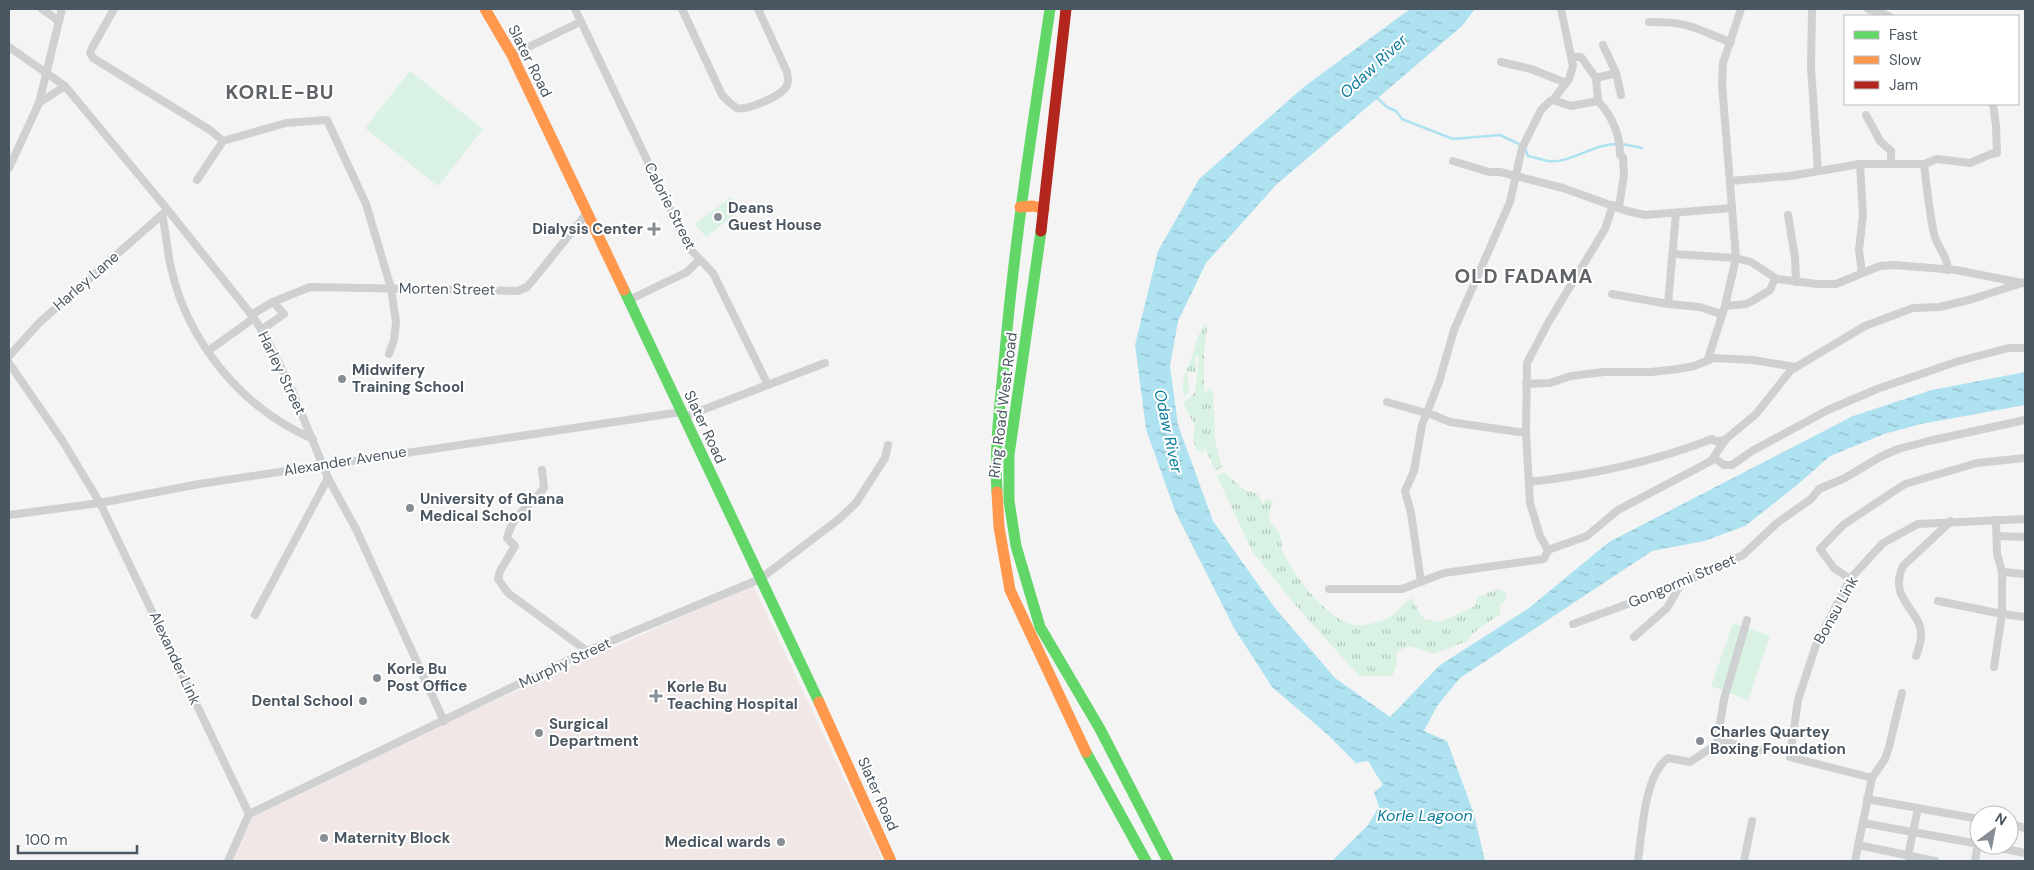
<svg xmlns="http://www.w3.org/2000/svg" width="2034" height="870" viewBox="0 0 2034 870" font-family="'DM Sans',sans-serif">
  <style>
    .medical { fill: #f1e7e6 }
    .grass { fill: url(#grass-tufts) }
    .green { fill: #d9f2e3 }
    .water { fill: url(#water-ripples) }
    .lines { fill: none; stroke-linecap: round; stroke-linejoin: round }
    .stream { stroke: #aee2f0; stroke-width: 2.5 }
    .street { stroke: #ced0d2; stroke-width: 8 }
    .fast { stroke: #63d668; stroke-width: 11 }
    .slow { stroke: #ff974d; stroke-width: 11 }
    .jam { stroke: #b3261e; stroke-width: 11 }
    .poi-dot { fill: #868d94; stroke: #fff; stroke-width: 2 }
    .labels { text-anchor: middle; stroke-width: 4; stroke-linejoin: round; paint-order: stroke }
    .street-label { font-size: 15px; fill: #4a5661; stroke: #fff }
    .poi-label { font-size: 15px; font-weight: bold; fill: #4a5661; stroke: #fff; text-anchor: start }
    .water-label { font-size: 16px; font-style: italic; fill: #0c7c9b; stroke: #fff }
    .district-label { font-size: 20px; font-weight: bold; letter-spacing: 1px; fill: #5f6368; stroke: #fff }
  </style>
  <defs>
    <pattern id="grass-tufts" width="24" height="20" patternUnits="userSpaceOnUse" patternTransform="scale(1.25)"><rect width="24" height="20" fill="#d9f2e3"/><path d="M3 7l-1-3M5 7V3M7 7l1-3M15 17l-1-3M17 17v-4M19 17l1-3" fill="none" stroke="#b2c7bb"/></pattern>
    <pattern id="water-ripples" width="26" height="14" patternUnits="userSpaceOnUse" patternTransform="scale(1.25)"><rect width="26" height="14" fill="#aee2f0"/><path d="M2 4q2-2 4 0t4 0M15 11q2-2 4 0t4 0" fill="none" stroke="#90bac6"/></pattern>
  </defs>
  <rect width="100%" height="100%" fill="#f4f4f4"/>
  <polygon class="medical" points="753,585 883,861 231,861 244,824 259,806"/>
  <g class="grass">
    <path d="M1206,324L1207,328L1204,351V394L1209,388L1213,392L1215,441L1222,467L1215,471L1205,447L1203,453L1196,449L1193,439L1195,426L1183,403L1195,393L1199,358L1195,356L1196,372H1187L1189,390L1185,396L1183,394C1182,372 1187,372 1193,353C1197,342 1197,333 1206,324Z"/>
    <path d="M1224,472L1243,489L1258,494L1263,504L1266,499L1272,501L1274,505H1271C1265,528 1275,521 1280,536C1282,541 1281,548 1284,554C1295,577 1330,623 1356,625C1366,626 1385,621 1393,615C1401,610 1401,604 1412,598L1420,614L1426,620L1440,622L1475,606L1478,597L1498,589L1505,592L1507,599L1500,604V614L1472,634L1468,641L1433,654L1410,646L1397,651L1396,667L1392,676H1359L1292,601L1252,551L1217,476Z"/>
  </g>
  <g class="green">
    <polygon points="410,71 483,129 438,186 365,128"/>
    <polygon points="731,197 741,210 706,237 695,224"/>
    <polygon points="1733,623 1770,636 1748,700 1711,686"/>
  </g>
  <polygon class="water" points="1410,9 1475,9 1462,26 1276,185 1206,263 1178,321 1170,366 1178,425 1213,521 1275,608 1335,678 1390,717 1440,665 1529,608 1609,542 1853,416 1932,390 2025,372 2025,405 1921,424 1884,434 1830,456 1796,486 1745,526 1704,541 1652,551 1460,678 1437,706 1424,731 1447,741 1474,814 1485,861 1332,861 1368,825 1379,807 1374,792 1383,785 1368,761 1356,763 1327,734 1272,687 1234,628 1175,511 1146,429 1135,345 1158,251 1199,179 1305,86"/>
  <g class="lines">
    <g class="stream">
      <polyline points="1376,97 1387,107 1396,111 1402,119 1453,139 1500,135 1521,145"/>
      <polyline points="1622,144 1642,148"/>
      <path d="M1525,148L1528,156C1535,157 1542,160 1548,161C1570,164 1594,143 1618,144"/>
    </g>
    <g class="street">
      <polyline points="42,9 59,21"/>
      <polyline points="114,9 92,48 90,53 93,58 210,130 223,141"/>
      <polyline points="575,9 689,248 713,273 768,385"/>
      <path d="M682,9L722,95C726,99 731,105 737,108C746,111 781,96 786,87C789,83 788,77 787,72L758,9"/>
      <polyline points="1812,9 1811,67 1818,171"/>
      <polyline points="1868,9 1889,16"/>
      <path d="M1649,22C1663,22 1678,22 1692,27C1706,31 1717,38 1731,42"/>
      <polyline points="1603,45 1616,73"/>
      <polyline points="9,47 65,86 167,209 254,318 267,339 291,388 328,478 356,529 444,721"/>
      <polyline points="512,55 580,22"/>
      <polyline points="1572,57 1581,57 1596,78 1598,101"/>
      <polyline points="1501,62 1531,69 1566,83"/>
      <polyline points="1596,78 1616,73 1621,95"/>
      <path d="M1553,100L1571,106L1598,101C1612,116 1620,134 1620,155L1623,157L1624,175L1619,207"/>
      <polyline points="39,103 65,86"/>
      <polyline points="1866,115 1880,141 1891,151 1891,163"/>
      <polyline points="1453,161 1489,172 1500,172 1563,188 1627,211 1645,215 1732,208"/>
      <polyline points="1860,164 1863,215 1859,250 1862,273"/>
      <path d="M1924,164C1927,188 1929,211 1934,234C1938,249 1947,254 1948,270"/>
      <polyline points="9,168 39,103 62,9"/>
      <polyline points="197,180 223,141 286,123 327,120 366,204 391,288 396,322 394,340 389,354"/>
      <polyline points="1730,181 1790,176 1860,164 1924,164 1937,159 1970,163 1991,154 1997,153 1996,126 1993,104"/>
      <path d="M162,215C166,232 167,250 171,268C188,343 243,409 313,439"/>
      <polyline points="1788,215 1795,258 1796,282"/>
      <polyline points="1674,254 1736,258 1751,262 1777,279 1817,284 1836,284 1880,266 1894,265 1956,270 2022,283"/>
      <polyline points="1612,294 1668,304 1700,307 1721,314"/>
      <polyline points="629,300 687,272 699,260"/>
      <polyline points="1668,304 1676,213"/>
      <polyline points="1725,306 1746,304 1754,300 1770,290 1774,281 1777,279"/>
      <polyline points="251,315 273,302 310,287 518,291 527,287 533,280 587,213"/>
      <polyline points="261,330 284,314 273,302"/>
      <polyline points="208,351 254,318"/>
      <polyline points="9,356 40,322 165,212"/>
      <polyline points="1708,359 1725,306 1736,258 1722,84 1723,63 1741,9"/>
      <polyline points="9,363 62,440 100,503 249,814"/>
      <polyline points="1526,384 1550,383 1571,376 1604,372 1651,372 1678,369 1694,366 1714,358 1753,360 1795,367"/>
      <polyline points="1387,402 1433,415 1450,422 1526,433"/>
      <polyline points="684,417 825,363"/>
      <polyline points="1714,458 1724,465 1732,465 1752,451 1828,410 1877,389 1959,361 2009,348 2025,348"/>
      <path d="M542,470L544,488C531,505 513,514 507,538L515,546L500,571L498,579L508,593L587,651"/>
      <path d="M1529,482C1591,475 1653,462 1712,439L1717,442L1726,439L1756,414L1791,370L1865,326L1913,308L1939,307L1969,300L2025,282"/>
      <polyline points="9,515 100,503 199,484 681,412"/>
      <polyline points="1996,520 1997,554 2002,572 2002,614 2025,617"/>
      <polyline points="1997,536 2025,537"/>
      <polyline points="1548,550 1540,536 1530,503 1526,433 1527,363 1548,323 1605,229 1613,205"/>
      <polyline points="2002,572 2025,574"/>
      <polyline points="1850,579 1834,568 1820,549 1843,525 1905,484 1977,463 2025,458"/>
      <polyline points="1421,582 1411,513 1405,491 1414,471 1422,425 1439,382 1454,330 1510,202 1522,148 1541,110 1550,101 1553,100 1569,79 1573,66 1561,9"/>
      <polyline points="1329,589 1402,589 1444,573 1544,559 1548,550 1587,536 1618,510 1711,461 1726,439"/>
      <polyline points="1938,601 2002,614 1994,667"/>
      <polyline points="255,615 328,478"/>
      <polyline points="1573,624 1674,587 1743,555 1777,523 1811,499 1819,489 1845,478 1880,457 1898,449 1929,441 2025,420"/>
      <polyline points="1634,637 1667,608 1681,584"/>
      <path d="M1916,656C1918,650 1921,643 1921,636C1923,611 1887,600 1903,566L1951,521"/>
      <polyline points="1717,742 1724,699 1747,620"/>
      <polyline points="1872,778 1790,757 1798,700 1816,645 1850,579 1883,543 1918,524 2025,519"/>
      <polyline points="1867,799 1979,819"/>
      <polyline points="1863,823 1979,844"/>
      <polyline points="2009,824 2025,828"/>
      <polyline points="1858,845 1935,861"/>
      <polyline points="1986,845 2025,853"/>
      <polyline points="1908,856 1918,808"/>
      <polyline points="228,861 249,814 587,651 760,579 839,519 856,503 885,458 888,445"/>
      <path d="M1638,861C1642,834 1644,775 1668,758L1690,762L1723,740L1755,752L1763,749"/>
      <polyline points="1744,861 1752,821"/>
      <polyline points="1855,861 1872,778 1885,759 1889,747 1902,693"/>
      <polyline points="1975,861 1978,843"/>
    </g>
    <g class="fast">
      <polyline points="1041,231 1009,455 1009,501 1016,546 1040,627 1100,729 1168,861"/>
      <polyline points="624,290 819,702"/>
      <path d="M997,492C994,445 1001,398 1005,352C1015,237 1033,123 1050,9"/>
      <polyline points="1086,752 1146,861"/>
    </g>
    <g class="slow">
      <polyline points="485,9 512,55 624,290"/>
      <polyline points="1020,207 1033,206 1044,209"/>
      <polyline points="997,492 999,527 1010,590 1086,752"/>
      <polyline points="819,702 891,861"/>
    </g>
    <polyline class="jam" points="1041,231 1066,9"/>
  </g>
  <g class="poi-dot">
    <circle cx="718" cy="217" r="5"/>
    <path d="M651.5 221.5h5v5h5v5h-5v5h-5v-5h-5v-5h5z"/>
    <circle cx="342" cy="379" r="5"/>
    <circle cx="410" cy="508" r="5"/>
    <circle cx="377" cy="678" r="5"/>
    <path d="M653.5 688.5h5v5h5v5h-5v5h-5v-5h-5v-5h5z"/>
    <circle cx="363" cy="701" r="5"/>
    <circle cx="539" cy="733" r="5"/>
    <circle cx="1700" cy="741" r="5"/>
    <circle cx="324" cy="838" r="5"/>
    <circle cx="781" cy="842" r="5"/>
  </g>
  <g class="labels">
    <g class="street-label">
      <text transform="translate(530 61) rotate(63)" y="5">Slater Road</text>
      <text transform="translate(670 206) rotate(63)" y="5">Calorie Street</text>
      <text transform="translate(86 281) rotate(-41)" y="5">Harley Lane</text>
      <text transform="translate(447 289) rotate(1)" y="5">Morten Street</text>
      <text transform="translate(282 373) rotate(64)" y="5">Harley Street</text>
      <text transform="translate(1003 405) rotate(-83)" y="5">Ring Road West Road</text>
      <text transform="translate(705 427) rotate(65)" y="5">Slater Road</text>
      <text transform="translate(345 461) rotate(-9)" y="5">Alexander Avenue</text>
      <text transform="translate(1682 581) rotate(-23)" y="5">Gongormi Street</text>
      <text transform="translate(1836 610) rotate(-61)" y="5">Bonsu Link</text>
      <text transform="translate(175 658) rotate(65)" y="5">Alexander Link</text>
      <text transform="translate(565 663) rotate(-25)" y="5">Murphy Street</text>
      <text transform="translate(878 794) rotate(66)" y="5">Slater Road</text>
    </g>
    <g class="poi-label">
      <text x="728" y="213">Deans<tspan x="728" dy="17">Guest House</tspan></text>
      <text x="643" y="234" text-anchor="end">Dialysis Center</text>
      <text x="352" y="375">Midwifery<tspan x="352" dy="17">Training School</tspan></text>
      <text x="420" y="504">University of Ghana<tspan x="420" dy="17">Medical School</tspan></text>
      <text x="387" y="674">Korle Bu<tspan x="387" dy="17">Post Office</tspan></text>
      <text x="667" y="692">Korle Bu<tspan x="667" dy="17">Teaching Hospital</tspan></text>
      <text x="353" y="706" text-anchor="end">Dental School</text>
      <text x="549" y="729">Surgical<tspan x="549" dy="17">Department</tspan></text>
      <text x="1710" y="737">Charles Quartey<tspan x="1710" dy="17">Boxing Foundation</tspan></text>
      <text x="334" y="843">Maternity Block</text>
      <text x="771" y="847" text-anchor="end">Medical wards</text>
    </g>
    <g class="water-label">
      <text transform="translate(1373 66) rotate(-43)" y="6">Odaw River</text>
      <text transform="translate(1169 431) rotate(78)" y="6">Odaw River</text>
      <text x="1425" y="821">Korle Lagoon</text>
    </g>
    <g class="district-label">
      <text x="280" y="99">KORLE-BU</text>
      <text x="1524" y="283">OLD FADAMA</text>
    </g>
  </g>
  <rect width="2034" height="870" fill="none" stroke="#4a5661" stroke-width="20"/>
  <rect x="1844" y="15" width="175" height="90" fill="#ffffff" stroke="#b7bbc0"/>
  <rect x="1854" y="31" width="25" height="8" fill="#63d668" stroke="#b7bbc0"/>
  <text x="1889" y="40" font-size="15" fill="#4a5661">Fast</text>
  <rect x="1854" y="56" width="25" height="8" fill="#ff974d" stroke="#b7bbc0"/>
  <text x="1889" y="65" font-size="15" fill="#4a5661">Slow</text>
  <rect x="1854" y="81" width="25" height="8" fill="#b3261e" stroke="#b7bbc0"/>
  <text x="1889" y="90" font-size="15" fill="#4a5661">Jam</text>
  <g transform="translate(1994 830) rotate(32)"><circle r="24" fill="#ffffff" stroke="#b7bbc0"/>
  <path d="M0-4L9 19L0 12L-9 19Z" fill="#868d94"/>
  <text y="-8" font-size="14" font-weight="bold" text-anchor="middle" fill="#4a5661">N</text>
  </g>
  <path d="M18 845v8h119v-8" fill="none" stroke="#4a5661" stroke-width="2.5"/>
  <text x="25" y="845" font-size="15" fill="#4a5661" stroke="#ffffff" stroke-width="4" paint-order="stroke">100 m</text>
</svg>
